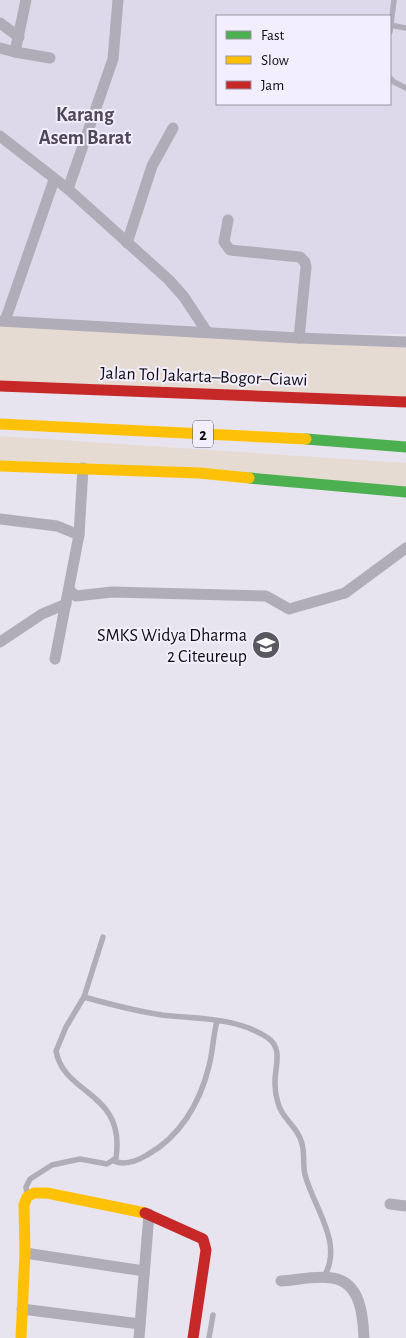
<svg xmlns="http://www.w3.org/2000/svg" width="406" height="1338" viewBox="0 0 406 1338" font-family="'Alegreya Sans',sans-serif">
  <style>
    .built { fill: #ded8eb; fill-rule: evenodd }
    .green { fill: #e5dbd3 }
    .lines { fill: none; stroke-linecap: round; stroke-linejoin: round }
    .lane { stroke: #b1adb8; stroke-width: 5.5 }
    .street { stroke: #b1adb8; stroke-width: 11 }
    .fast { stroke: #4caf50; stroke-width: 11 }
    .slow { stroke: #ffc107; stroke-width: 11 }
    .jam { stroke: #c62828; stroke-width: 11 }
    .labels { text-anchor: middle; stroke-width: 4; stroke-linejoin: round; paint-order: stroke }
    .shield { fill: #f3eefd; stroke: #535058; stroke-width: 1 }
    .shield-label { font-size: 16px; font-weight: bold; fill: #0e0c12 }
    .street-label { font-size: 18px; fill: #0e0c12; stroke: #f3eefd }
    .poi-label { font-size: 18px; fill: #0e0c12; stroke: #f3eefd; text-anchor: end }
    .quarter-label { font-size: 20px; font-weight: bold; fill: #4d4757; stroke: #f3eefd }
  </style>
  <rect width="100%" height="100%" fill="#e7e4ef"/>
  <path class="built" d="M0,0H406V334L0,332ZM217,16H390V104H217Z"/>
  <g class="green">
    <polygon points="0,322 406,340 406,402 0,386"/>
    <polygon points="0,436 406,463 406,493 0,466"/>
  </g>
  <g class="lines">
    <g class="lane">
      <polyline points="390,25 406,28"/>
      <polyline points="390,32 394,0"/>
      <polyline points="390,78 394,82 406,88"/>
      <path d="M84,997C109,1004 135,1011 162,1015C197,1019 237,1017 268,1038C284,1049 274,1069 275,1084C275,1090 276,1097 278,1103C281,1117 295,1125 300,1138C306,1150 302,1162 305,1175C314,1208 345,1245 323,1278"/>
      <path d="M114,1161C125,1166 137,1161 147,1155C180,1137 200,1103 209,1066C213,1051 213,1036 217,1021"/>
      <path d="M27,1195L26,1187L30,1179L52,1165L80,1159L107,1164L116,1158C126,1091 64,1096 56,1051L66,1027L84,997L103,937"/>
      <polyline points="209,1338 213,1315"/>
    </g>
    <g class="street">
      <polyline points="0,23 19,37"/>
      <polyline points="0,48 15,52 26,0"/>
      <polyline points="15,52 50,58"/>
      <polyline points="0,136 68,189 169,280 184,297 207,332"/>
      <polyline points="68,189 113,59 118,0"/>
      <polyline points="228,220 224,242 230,250 300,257 305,262 306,267 299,338"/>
      <polyline points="127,243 152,166 173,128"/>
      <polyline points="0,321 299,338 406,342"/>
      <polyline points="5,321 54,180"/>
      <polyline points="0,519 57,526 79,535"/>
      <polyline points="69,590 76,596 112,592 266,596 289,609 345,593 406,548"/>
      <polyline points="0,642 42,614 66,604"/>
      <polyline points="55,659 79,535 83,468"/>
      <polyline points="390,1204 406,1206"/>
      <polyline points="25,1253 144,1271"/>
      <path d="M281,1281C297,1280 317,1275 332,1278C361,1282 363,1316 364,1338"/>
      <polyline points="22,1309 140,1324"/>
      <polyline points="139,1338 149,1214"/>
    </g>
    <g class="fast">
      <polyline points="306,439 406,447"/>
      <polyline points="249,478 406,492"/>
    </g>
    <g class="slow">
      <polyline points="0,424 306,439"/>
      <polyline points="0,466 200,473 249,478"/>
      <polyline points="21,1338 25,1253 24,1205 27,1197 34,1193 47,1193 145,1213"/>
    </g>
    <g class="jam">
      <polyline points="0,386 406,402"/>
      <polyline points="145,1213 203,1239 206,1250 193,1338"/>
    </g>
  </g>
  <defs>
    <symbol id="school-disc" viewBox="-11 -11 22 22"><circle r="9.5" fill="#5a585f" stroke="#f3eefd"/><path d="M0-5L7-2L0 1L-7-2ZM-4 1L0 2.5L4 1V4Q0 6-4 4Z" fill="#fff"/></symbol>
  </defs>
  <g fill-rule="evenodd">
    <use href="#school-disc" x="250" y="629" width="32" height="32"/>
  </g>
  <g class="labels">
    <rect class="shield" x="193" y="420.5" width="20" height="27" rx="4"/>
    <g class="shield-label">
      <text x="203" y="440">2</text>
    </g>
    <g class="street-label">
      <text transform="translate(204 376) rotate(2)" y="6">Jalan Tol Jakarta–Bogor–Ciawi</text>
    </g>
    <g class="poi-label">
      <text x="247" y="641">SMKS Widya Dharma<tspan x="247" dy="21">2 Citeureup</tspan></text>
    </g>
    <g class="quarter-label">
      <text x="85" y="121">Karang<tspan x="85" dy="23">Asem Barat</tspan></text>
    </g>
  </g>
  <rect x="216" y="15" width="175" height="90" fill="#f3eefd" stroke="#97949f"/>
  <rect x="226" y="31" width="25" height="8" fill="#4caf50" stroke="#97949f"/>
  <text x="261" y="40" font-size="15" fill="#0e0c12">Fast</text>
  <rect x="226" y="56" width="25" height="8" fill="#ffc107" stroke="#97949f"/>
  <text x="261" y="65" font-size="15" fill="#0e0c12">Slow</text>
  <rect x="226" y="81" width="25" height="8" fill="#c62828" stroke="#97949f"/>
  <text x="261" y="90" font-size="15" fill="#0e0c12">Jam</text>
</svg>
